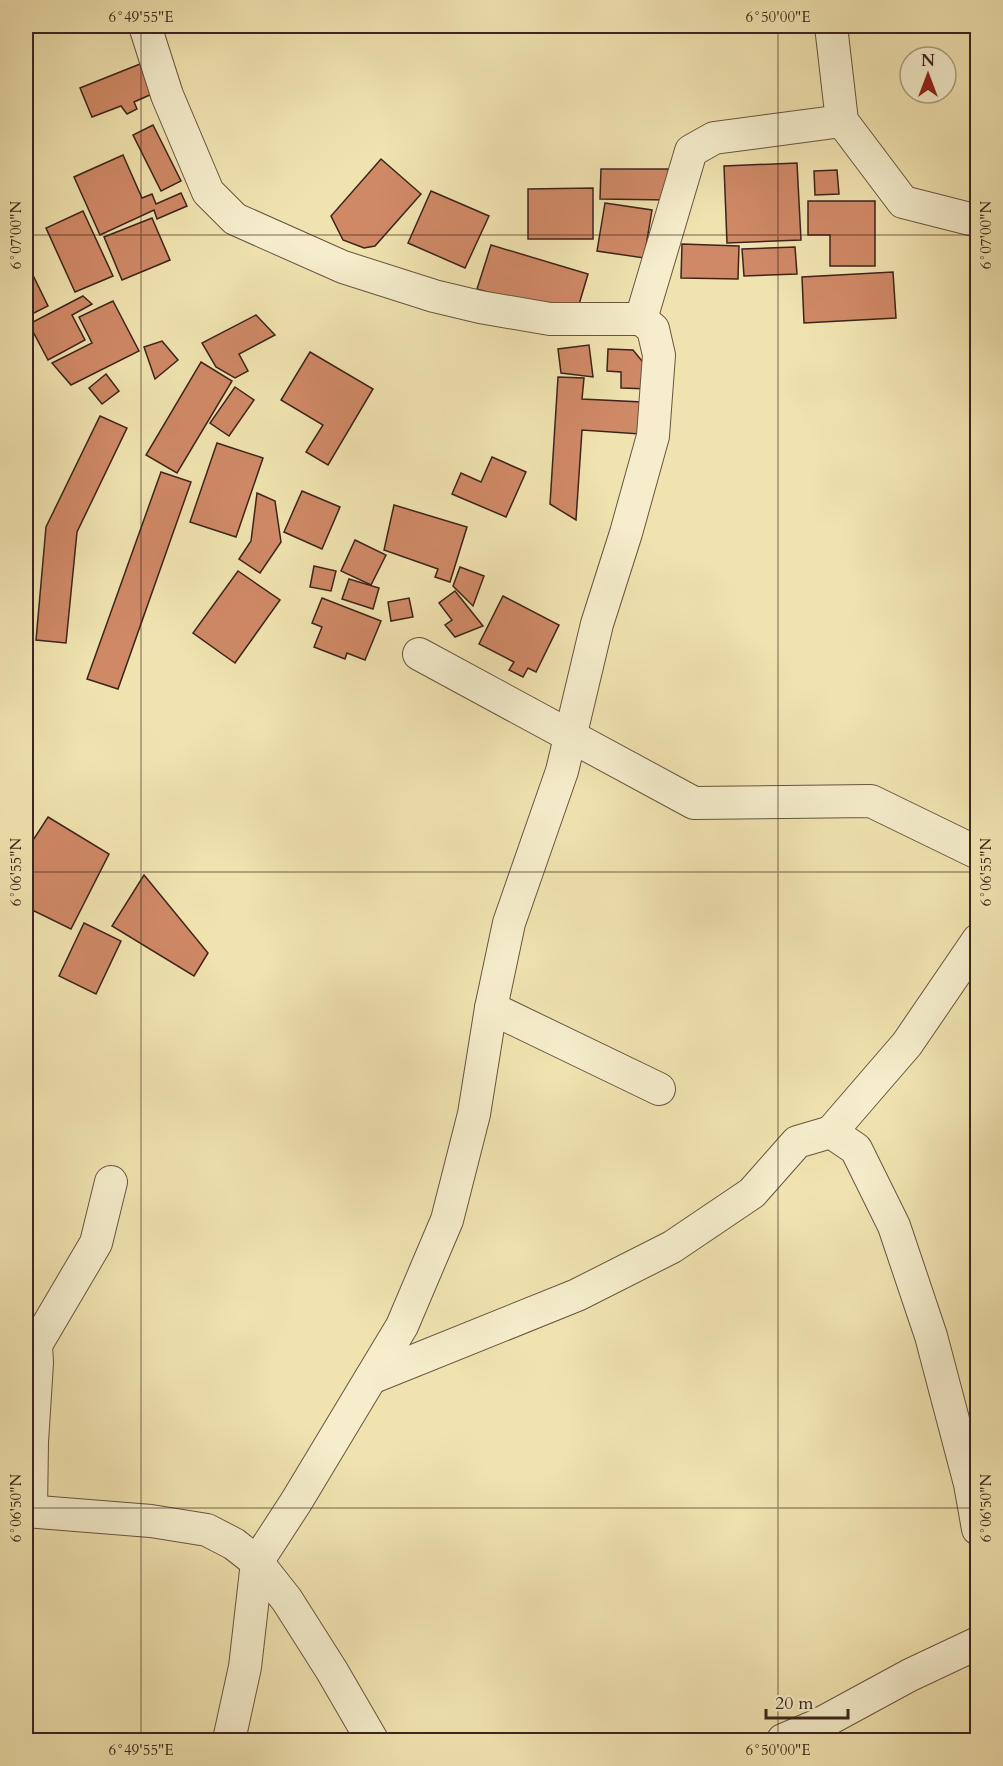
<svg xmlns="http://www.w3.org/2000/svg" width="1003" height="1766" viewBox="0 0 1003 1766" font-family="Cardo,serif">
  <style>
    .building { fill: #d08967; stroke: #3c241c; stroke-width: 1.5 }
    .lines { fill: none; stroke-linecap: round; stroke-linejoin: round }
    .minor-casing { stroke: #695441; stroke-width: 34 }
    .minor { stroke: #f5edcc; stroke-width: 32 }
    .ticks { fill: none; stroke: #3c241c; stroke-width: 1.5; stroke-opacity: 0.45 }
    .neatline { fill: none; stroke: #3c241c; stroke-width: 2 }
    .ticks-label { font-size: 15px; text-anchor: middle; fill: #3c241c }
  </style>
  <rect width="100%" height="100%" fill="#f0e3b0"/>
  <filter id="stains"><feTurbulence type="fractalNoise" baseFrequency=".00333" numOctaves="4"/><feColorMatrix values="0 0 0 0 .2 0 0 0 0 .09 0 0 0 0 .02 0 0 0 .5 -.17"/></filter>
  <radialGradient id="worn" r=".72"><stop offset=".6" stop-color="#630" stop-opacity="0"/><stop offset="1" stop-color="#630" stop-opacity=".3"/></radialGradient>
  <g class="building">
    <polygon points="140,64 152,94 134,102 137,109 127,114 121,106 92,117 80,88"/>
    <polygon points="153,125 181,181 161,191 133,135"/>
    <polygon points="123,155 142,198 152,194 156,204 181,193 187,206 157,219 154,210 100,235 74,177"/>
    <polygon points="381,159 421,194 375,246 364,248 343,240 331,216"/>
    <polygon points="797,163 801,240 727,243 724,166"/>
    <polygon points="601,169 669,169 669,200 600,199"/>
    <polygon points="837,170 839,194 815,195 814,171"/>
    <polygon points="593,188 593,239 528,239 528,189"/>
    <polygon points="431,191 489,216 465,268 408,243"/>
    <polygon points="808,201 875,201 875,266 830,266 830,235 808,235"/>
    <polygon points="605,203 652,210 644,258 597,251"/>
    <polygon points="83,211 113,276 75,292 46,228"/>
    <polygon points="152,218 170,260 122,280 104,237"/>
    <polygon points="682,244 739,246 738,279 681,278"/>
    <polygon points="491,245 588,274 575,318 477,289"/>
    <polygon points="795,247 797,274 744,276 742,249"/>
    <polygon points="26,261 48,306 26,317"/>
    <polygon points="893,272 896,318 804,323 802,277"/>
    <polygon points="83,296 92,304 72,315 85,340 48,360 29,324"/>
    <polygon points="113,301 139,351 71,385 52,363 92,343 79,317"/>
    <polygon points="256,315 275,335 239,354 248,371 235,378 216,367 202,343"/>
    <polygon points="162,341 178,360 155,379 144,347"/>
    <polygon points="589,345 593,377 561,373 558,349"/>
    <polygon points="608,349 633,350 651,372 650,389 621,388 621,372 607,371"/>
    <polygon points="310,352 373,389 328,465 306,452 323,425 281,400"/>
    <polygon points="201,362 232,381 177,473 146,455"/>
    <polygon points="106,374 119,391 102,404 89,388"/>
    <polygon points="558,377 584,378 582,399 642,402 640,434 582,430 576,520 550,504"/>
    <polygon points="235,387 254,400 229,436 210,423"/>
    <polygon points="100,416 127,428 77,532 66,643 36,640 46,527"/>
    <polygon points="217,443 263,458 236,537 190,522"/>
    <polygon points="492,457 526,472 506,517 452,494 461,473 481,482"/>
    <polygon points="161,472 191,482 118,689 87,679"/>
    <polygon points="302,491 340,507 322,549 284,532"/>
    <polygon points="257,493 275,501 281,542 260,573 239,559 251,541"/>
    <polygon points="394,505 467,527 450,582 435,577 438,569 384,550"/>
    <polygon points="355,540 386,555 371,585 341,571"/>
    <polygon points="314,566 336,571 331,591 310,587"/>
    <polygon points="460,567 484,576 473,606 453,586"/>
    <polygon points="238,571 280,600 235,663 193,633"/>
    <polygon points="349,579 379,588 373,609 342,599"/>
    <polygon points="455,591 483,626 455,637 445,625 452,620 439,603"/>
    <polygon points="503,596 559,625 536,672 528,668 523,677 509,670 514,662 479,644"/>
    <polygon points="322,598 381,621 365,660 347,653 345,659 314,647 322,627 312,623"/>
    <polygon points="409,598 413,617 391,621 388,602"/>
    <polygon points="48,817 109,854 71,929 26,907 26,851"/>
    <polygon points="144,875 208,953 194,976 112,926"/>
    <polygon points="84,923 121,941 96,994 59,976"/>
  </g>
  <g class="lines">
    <defs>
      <g id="minor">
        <polyline points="145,26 167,95 208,192 235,219 343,267 434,296 480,307 550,319 641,319 653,329 659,355 653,436 626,533 597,624 562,771 509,923 491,1008 474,1114 447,1220 402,1326 296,1502 257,1562 245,1667 229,1740"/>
        <polyline points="831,26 842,121 903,202 970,219 978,218"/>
        <polyline points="641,319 691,151 714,138 842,121"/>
        <polyline points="419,654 694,803 871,801 978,853"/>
        <polyline points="491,1008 659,1089"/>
        <polyline points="831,1132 907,1044 978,940"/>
        <polyline points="26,1336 36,1345 37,1363 32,1442 31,1511"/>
        <polyline points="36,1345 96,1243 111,1182"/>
        <polyline points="371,1378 577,1295 672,1247 752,1193 797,1142 831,1132 856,1149 894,1226 931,1336 970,1484 978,1529"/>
        <polyline points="26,1511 151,1521 207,1530 234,1544 257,1562 287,1600 332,1671 372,1740"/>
        <polyline points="783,1740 816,1726 910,1675 978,1643"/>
      </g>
    </defs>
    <use href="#minor" class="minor-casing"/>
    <use href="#minor" class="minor"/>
  </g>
  <path class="ticks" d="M141,26V1740M778,26V1740M26,235H978M26,872H978M26,1508H978"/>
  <rect width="1003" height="1766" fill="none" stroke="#f0e3b0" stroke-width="66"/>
  <g transform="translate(928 75)"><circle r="28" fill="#f5edcc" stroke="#ab9d86" stroke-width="1.5"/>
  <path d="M0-4.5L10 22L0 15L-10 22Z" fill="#8f2418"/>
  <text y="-9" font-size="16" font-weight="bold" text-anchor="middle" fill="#3c241c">N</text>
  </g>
  <path d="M766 1709v9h82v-9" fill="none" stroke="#3c241c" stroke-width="3"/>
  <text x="775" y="1709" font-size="18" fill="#3c241c" stroke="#f5edcc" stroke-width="4.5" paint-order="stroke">20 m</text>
  <rect x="33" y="33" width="937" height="1700" class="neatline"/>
  <g class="ticks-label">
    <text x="141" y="22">6°49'55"E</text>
    <text x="778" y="22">6°50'00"E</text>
    <text transform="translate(16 235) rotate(-90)" y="5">6°07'00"N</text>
    <text transform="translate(986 235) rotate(-90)" y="5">6°07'00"N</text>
    <text transform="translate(16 872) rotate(-90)" y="5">6°06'55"N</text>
    <text transform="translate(986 872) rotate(-90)" y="5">6°06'55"N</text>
    <text transform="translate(16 1508) rotate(-90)" y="5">6°06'50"N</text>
    <text transform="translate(986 1508) rotate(-90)" y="5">6°06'50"N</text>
    <text x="141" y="1755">6°49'55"E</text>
    <text x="778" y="1755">6°50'00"E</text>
  </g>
  <rect width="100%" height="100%" filter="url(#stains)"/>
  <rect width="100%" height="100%" fill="url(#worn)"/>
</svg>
